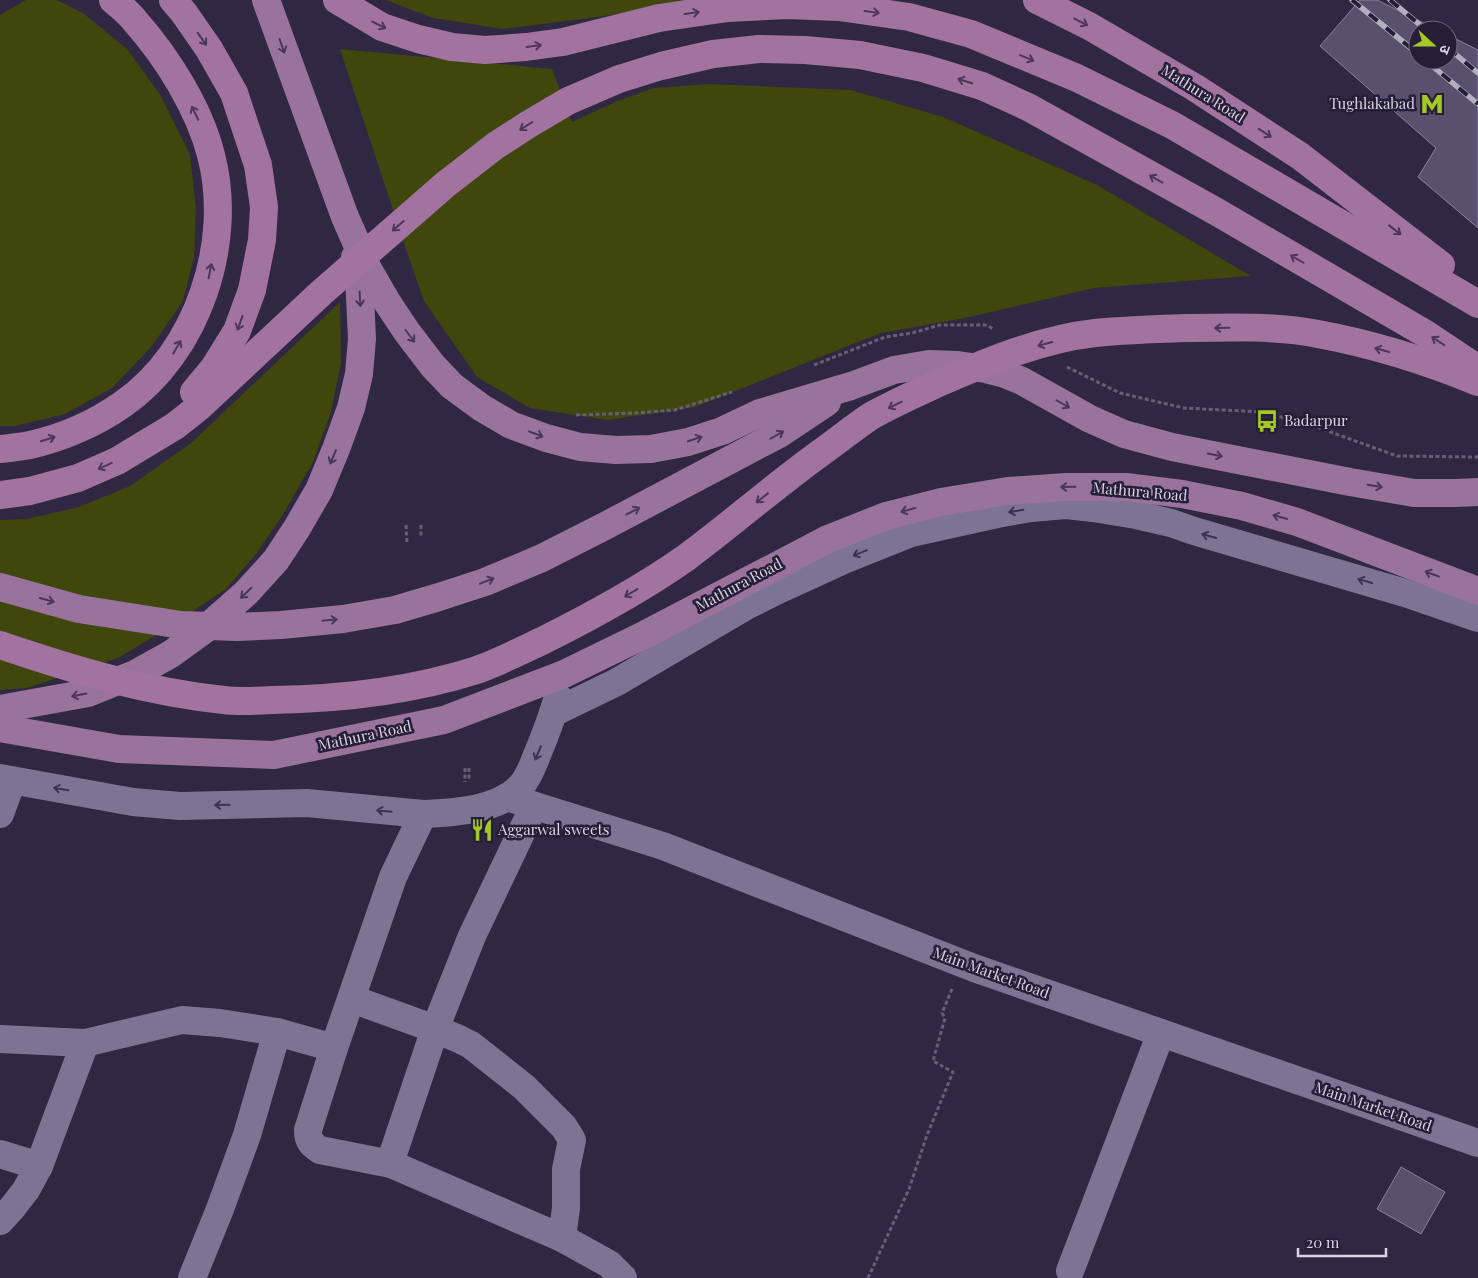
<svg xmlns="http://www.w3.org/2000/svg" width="1478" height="1278" viewBox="0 0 1478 1278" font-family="'Playfair Display','Noto Sans Devanagari',serif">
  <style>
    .green { fill: #3f470c }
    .building { fill: #58506d; stroke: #8980a0 }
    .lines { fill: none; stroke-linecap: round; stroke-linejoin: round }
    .path { stroke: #665e76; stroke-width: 3; stroke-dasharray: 4 2.5; stroke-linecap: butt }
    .minor { stroke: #7d7493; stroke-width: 28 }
    .tertiary { stroke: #7d7493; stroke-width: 28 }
    .primary { stroke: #99739d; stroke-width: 28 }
    .trunk { stroke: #a272a0; stroke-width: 28 }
    .rail-casing { stroke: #b4aec1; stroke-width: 5.5 }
    .rail { stroke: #261d37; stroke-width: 4; stroke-dasharray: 11; stroke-linecap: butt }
    .oneway { stroke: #4b3756 }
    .oneway2 { stroke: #483756 }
    .oneway3 { stroke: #3c334e }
    .labels { text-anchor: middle; stroke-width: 5; stroke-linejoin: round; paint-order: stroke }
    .street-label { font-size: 15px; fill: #d9d4e5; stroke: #261d37 }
    .poi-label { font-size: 15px; fill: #d9d4e5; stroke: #261d37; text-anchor: start }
  </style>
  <rect width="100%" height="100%" fill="#302742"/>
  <g class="green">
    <polygon points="26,0 57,0 84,14 127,49 161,96 190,155 196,209 194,257 183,301 152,346 112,388 65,414 15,426 0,426 0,15"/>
    <polygon points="386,0 701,0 598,17 503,29 433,18"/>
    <polygon points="340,49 552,69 572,122 615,102 654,88 709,84 851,90 943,117 1097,185 1251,276 1094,288 965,318 881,333 695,407 608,420 530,408 477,377 424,301 407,252"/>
    <polygon points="340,302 341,363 331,412 313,462 282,516 256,554 226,589 160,633 118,658 27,688 0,690 0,520 27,519 79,507 130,486 190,444"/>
  </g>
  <g class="building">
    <polygon points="1360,0 1377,0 1438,30 1418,30 1418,60 1448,60 1448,35 1478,50 1478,228 1418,177 1436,148 1320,46"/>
    <polygon points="1401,1167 1445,1192 1421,1234 1377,1209"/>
  </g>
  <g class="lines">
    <g class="path">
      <polyline points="814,365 885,337 912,333 940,325 987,325 993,329"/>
      <polyline points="1067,367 1120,393 1184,408 1263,412 1314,426 1397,456 1478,457"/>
      <polyline points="576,415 635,413 675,410 732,392"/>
      <polyline points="406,525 407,543"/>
      <polyline points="421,525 421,538"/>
      <polyline points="465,768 465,782"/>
      <polyline points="469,768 469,781"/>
      <polyline points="868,1278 909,1189 927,1135 953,1072 933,1061 945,1018 942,1013 952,989"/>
    </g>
    <g class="minor">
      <polyline points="534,806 472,936 435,1029 392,1157 391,1164 562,1238 609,1264 623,1278"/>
      <polyline points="0,814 12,781"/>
      <polyline points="352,999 435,1029 459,1039 471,1045 524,1087 564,1127 572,1140 566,1169 566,1208 562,1238"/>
      <polyline points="0,1039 85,1043 182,1020 220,1023 277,1032 334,1048"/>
      <polyline points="0,1154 39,1166"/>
      <path d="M391,1164L320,1150C311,1144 308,1141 308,1130L334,1048L393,877L423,814"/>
      <polyline points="0,1221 12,1208 26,1190 39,1166 85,1043"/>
      <polyline points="1070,1271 1161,1033"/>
      <polyline points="192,1278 220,1209 247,1135 277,1032"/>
    </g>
    <g class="tertiary">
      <polyline points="553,713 617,682 748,605 776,591 846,559 911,533 997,514 1031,508 1066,505 1093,508 1136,515 1171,523 1194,531 1405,593 1478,618"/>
      <path d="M0,778L133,802L180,806L307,803L423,814C454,813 499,810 521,786C529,777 533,765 537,755C545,736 552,717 558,697"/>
      <polyline points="507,797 663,846 974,968 1478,1143"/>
    </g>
    <g class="primary">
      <polyline points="266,0 345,217 368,269 387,302 407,332 433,366 452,386 482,408 511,425 546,438 580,447 616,450 651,449 688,442 722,431 760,413 851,386 894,370 929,364 958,365 985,369 1005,374 1022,381 1090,419 1124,434 1172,447 1350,482 1414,493 1455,493 1478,492"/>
      <polyline points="0,587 79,609 181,625 237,627 281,625 343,619 395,610 439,597 485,582 542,558 605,526 779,434 827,402"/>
      <polyline points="0,709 88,693 135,674 171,654 204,630 246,593 276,560 297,528 319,490 336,449 351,408 359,374 362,339 359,275 355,257"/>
      <polyline points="0,728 119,749 274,755 444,720 564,674 646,634 828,539 886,516 941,502 1008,491 1066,487 1126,487 1182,494 1242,506 1297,522 1478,591"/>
    </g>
    <g class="trunk">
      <polyline points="173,0 184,13 209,49 234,93 258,165 264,207 262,240 252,290 237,331 214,368 194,392"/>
      <polyline points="337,0 382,27 418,39 452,47 485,50 526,47 563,42 659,18 728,8 787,5 839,7 909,17 971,34 1077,78 1172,125 1478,304"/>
      <polyline points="1037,0 1089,26 1194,87 1300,156 1441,265"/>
      <path d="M0,449C10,448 20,447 30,445C62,438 96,423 123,404C198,352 234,242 211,155C199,108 167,57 135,21C129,13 121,7 113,0"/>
      <polyline points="0,495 30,491 78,478 117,461 175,426 199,407 321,293 446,184 495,146 529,124 568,101 619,79 661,66 713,54 759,49 805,50 860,55 923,68 982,86 1028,107 1217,212 1426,334 1478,369"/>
      <path d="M0,645C74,670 146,692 224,700C240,702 256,701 272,700C341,699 411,691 477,670C499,662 521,651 542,641C592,616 642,589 687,557C734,522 778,483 826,449C841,438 856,426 871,416C894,403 919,392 943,381C991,360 1042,339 1095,333C1126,330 1159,329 1190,328C1233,327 1276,326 1318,334C1372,344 1427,361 1478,382"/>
    </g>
    <defs>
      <g id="rail">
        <polyline points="1352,0 1418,54"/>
        <polyline points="1390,0 1426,30"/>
        <polyline points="1448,48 1478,73"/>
        <polyline points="1425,60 1478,104"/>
      </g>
    </defs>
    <use href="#rail" class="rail-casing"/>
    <use href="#rail" class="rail"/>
  </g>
  <defs><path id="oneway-shaft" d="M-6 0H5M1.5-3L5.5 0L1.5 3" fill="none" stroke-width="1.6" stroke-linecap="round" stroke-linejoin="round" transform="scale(1.25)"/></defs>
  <g class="oneway">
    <use href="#oneway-shaft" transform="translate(872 12) rotate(8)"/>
    <use href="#oneway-shaft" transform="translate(692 13) rotate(-8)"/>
    <use href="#oneway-shaft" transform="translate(1081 22) rotate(27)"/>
    <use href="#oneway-shaft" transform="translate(379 25) rotate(26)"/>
    <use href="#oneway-shaft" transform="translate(202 39) rotate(55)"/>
    <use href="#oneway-shaft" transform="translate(534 46) rotate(-8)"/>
    <use href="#oneway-shaft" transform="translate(1027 58) rotate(23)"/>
    <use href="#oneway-shaft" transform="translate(965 81) rotate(-163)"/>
    <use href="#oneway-shaft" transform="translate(195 113) rotate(-116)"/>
    <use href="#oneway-shaft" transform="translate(526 126) rotate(148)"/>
    <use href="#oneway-shaft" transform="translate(1265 133) rotate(33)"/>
    <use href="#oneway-shaft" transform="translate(1156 179) rotate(-151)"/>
    <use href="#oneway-shaft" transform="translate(398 226) rotate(139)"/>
    <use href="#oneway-shaft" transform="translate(1395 230) rotate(38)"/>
    <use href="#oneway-shaft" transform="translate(1297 259) rotate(-150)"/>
    <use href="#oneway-shaft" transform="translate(210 271) rotate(-79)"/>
    <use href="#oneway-shaft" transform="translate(240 323) rotate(110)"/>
    <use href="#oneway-shaft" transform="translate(1222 328) rotate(179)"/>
    <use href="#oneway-shaft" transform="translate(1438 341) rotate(-146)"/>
    <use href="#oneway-shaft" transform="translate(1045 344) rotate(165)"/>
    <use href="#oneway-shaft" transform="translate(177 347) rotate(-60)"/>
    <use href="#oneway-shaft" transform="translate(1382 350) rotate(-164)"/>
    <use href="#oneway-shaft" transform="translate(895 405) rotate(153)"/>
    <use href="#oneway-shaft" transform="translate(48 439) rotate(-17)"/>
    <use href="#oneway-shaft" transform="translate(105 466) rotate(156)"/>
    <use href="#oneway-shaft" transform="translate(762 498) rotate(142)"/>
    <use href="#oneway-shaft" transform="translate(631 593) rotate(149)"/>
  </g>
  <g class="oneway2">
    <use href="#oneway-shaft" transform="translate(282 46) rotate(71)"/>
    <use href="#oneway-shaft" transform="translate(360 299) rotate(87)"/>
    <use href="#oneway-shaft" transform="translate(410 336) rotate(53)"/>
    <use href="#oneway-shaft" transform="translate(1063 404) rotate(30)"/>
    <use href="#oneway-shaft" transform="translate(536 434) rotate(21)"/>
    <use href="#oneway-shaft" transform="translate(777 435) rotate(-30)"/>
    <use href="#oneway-shaft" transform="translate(695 439) rotate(-18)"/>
    <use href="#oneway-shaft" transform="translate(1215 455) rotate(11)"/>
    <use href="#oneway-shaft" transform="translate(333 457) rotate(113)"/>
    <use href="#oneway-shaft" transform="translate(1375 486) rotate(10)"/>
    <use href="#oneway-shaft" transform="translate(1068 487) rotate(179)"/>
    <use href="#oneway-shaft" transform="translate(908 510) rotate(165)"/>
    <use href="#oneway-shaft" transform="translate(633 511) rotate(-28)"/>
    <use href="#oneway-shaft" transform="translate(1280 517) rotate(-164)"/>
    <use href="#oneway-shaft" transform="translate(1432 574) rotate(-159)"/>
    <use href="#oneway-shaft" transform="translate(487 581) rotate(-21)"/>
    <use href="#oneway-shaft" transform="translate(246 593) rotate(136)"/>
    <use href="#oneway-shaft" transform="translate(47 600) rotate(15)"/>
    <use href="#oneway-shaft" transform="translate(330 620) rotate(-6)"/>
    <use href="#oneway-shaft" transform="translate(79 695) rotate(169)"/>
  </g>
  <g class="oneway3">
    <use href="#oneway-shaft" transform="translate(1016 511) rotate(170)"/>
    <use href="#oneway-shaft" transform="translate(1209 536) rotate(-164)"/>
    <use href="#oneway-shaft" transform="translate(860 553) rotate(158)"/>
    <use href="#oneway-shaft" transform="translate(1365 581) rotate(-164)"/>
    <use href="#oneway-shaft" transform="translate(538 753) rotate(113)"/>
    <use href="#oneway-shaft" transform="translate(61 789) rotate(-170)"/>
    <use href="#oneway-shaft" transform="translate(222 805) rotate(179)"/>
    <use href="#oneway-shaft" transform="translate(384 811) rotate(-174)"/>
  </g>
  <defs>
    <symbol id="metro-bare" viewBox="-9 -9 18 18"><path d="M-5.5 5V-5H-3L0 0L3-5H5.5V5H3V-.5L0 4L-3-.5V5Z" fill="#a3c926" stroke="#261d37" stroke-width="2.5" paint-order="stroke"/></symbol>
    <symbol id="bus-bare" viewBox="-9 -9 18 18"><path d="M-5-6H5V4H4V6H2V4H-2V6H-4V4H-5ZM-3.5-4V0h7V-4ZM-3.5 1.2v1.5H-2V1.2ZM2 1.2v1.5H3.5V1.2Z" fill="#a3c926" stroke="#261d37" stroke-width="2.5" paint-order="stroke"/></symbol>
    <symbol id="restaurant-bare" viewBox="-9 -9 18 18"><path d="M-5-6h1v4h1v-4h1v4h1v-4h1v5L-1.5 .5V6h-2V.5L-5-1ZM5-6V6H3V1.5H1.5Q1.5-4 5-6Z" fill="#a3c926" stroke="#261d37" stroke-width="2.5" paint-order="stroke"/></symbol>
  </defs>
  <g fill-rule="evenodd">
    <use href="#metro-bare" x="1416" y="88" width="32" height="32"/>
    <use href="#bus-bare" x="1251" y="405" width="32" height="32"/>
    <use href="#restaurant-bare" x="466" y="814" width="32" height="32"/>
  </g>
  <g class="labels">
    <g class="street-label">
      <text transform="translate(1203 94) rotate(32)" y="5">Mathura Road</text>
      <text transform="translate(1140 492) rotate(5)" y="5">Mathura Road</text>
      <text transform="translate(739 585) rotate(-28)" y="5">Mathura Road</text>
      <text transform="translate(365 736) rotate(-12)" y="5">Mathura Road</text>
      <text transform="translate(991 973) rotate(20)" y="5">Main Market Road</text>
      <text transform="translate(1373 1107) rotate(19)" y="5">Main Market Road</text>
    </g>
    <g class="poi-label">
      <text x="1415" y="109" text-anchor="end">Tughlakabad</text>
      <text x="1284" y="426">Badarpur</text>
      <text x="498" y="835">Aggarwal sweets</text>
    </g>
  </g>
  <g transform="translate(1433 45) rotate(111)"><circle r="24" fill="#261d37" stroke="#6e667d"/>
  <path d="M0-4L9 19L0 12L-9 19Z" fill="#a3c926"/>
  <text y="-8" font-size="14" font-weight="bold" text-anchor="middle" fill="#d9d4e5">उ</text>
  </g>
  <path d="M1298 1248v8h88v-8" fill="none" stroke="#d9d4e5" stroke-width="2.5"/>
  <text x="1306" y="1248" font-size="15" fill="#d9d4e5" stroke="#261d37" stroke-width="4" paint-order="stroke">20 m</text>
</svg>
